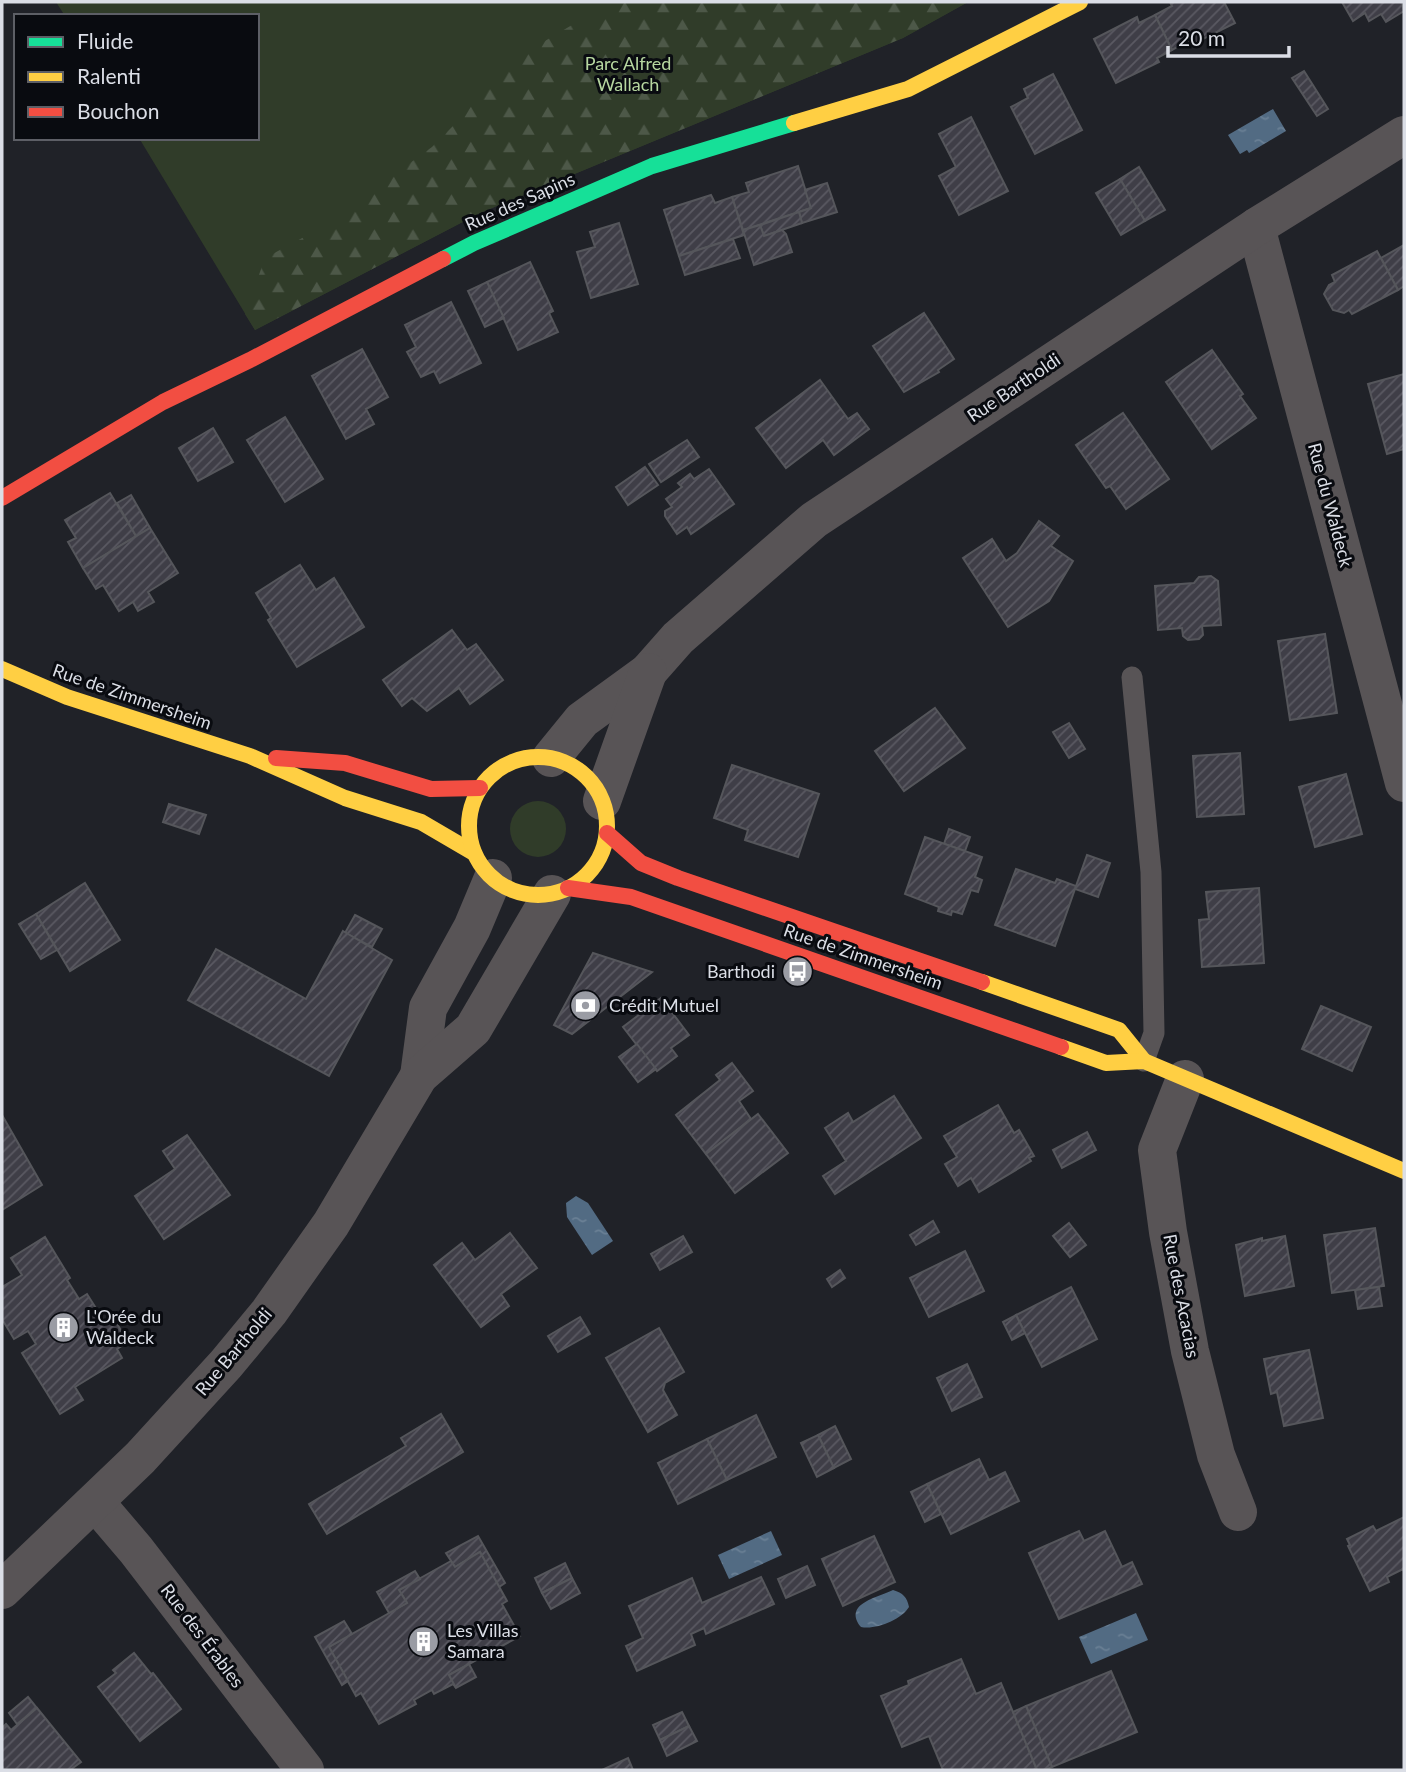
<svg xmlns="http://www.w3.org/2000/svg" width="1406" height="1772" viewBox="0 0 1406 1772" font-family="Lato,sans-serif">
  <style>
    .green { fill: #303c29 }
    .forest { fill: url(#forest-firs) }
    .water { fill: url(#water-ripples) }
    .building { fill: url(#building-hatch); stroke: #55565b; stroke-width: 2 }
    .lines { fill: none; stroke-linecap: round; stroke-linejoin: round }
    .lane { stroke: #585456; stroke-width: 21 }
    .street { stroke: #585456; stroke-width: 38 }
    .fast { stroke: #16e098; stroke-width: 16 }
    .slow { stroke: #ffcf43; stroke-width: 16 }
    .jam { stroke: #f24e42; stroke-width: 16 }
    .labels { text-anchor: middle; stroke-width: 6; stroke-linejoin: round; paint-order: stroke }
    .park-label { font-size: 18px; fill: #b7d7a0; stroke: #090b10 }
    .street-label { font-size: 18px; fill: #dbdee6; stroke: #090b10 }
    .poi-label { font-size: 18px; fill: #dbdee6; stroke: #090b10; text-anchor: start }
  </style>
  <defs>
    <pattern id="forest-firs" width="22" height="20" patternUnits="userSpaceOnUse" patternTransform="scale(1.75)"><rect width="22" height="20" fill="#303c29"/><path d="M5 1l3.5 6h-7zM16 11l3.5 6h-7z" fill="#4d5848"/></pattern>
    <pattern id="water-ripples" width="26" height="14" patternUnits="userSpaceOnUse" patternTransform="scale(1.75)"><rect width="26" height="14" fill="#526b83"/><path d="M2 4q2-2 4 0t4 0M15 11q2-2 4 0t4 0" fill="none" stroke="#6a8095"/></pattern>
    <pattern id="building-hatch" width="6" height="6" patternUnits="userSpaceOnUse" patternTransform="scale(1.75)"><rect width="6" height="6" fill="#3f3e47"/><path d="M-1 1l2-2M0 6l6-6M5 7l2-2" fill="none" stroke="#5a5962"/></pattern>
  </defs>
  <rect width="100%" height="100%" fill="#202228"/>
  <g class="green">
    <polygon points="56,2 968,2 903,38 480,213 255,330 139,138 257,138 257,16 65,16"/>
    <circle cx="538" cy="829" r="28"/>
  </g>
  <polygon class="forest" points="611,2 968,2 903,38 480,213 255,330 245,314 265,258 319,229 432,147 467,112 494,71"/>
  <g class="water">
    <polygon points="1273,109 1286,131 1249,153 1247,150 1240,154 1228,135"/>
    <polygon points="576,1196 588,1203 613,1241 592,1255 567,1217 566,1203"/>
    <polygon points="771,1531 782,1555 729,1579 718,1555"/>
    <path d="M893,1590C903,1593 907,1597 909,1607C901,1620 876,1630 861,1627C843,1604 876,1598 893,1590Z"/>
    <polygon points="1136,1613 1148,1640 1091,1664 1079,1637"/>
  </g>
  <g class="building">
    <polygon points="1170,2 1224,2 1235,23 1191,45 1189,41 1172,50 1155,15 1172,6"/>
    <polygon points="1342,2 1401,2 1404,11 1386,22 1381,14 1369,21 1365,13 1353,21"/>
    <polygon points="1155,15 1172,50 1157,58 1159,62 1116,83 1094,39 1137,17 1139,23"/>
    <polygon points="1304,71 1328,109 1317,116 1292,78"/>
    <polygon points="1053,74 1082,130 1035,154 1011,107 1028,98 1024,89"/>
    <polygon points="971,117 1008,191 959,215 939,176 956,167 939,134"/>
    <polygon points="798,166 811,208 743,230 732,197 749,192 746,183"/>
    <polygon points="1139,167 1165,210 1145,221 1120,179"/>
    <polygon points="1120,179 1145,221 1121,235 1096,193"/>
    <polygon points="827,183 837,212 802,223 799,212 811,208 805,190"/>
    <polygon points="711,195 715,203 732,197 744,235 679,256 664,210"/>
    <polygon points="799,212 802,223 764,236 760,225"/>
    <polygon points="619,223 638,284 591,298 577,252 595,247 590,232"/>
    <polygon points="760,225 764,236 782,230 786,234 792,252 754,265 743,230"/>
    <polygon points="733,239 740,258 685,275 679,256"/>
    <polygon points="1404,245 1404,286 1398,290 1381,258"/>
    <polygon points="1377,251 1398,290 1352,314 1349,310 1344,313 1333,310 1324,294 1329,285 1335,282 1332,275"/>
    <polygon points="530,262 553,311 549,313 558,332 518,350 487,282"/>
    <polygon points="487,282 504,318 485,327 468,291"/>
    <polygon points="451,302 481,363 440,383 434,371 421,377 407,352 416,347 405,325"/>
    <polygon points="924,313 954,359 938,370 939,372 904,392 873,346"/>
    <polygon points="362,349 388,397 366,409 374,424 346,439 312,376"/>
    <polygon points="1212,350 1243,394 1240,396 1256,418 1212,449 1166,382"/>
    <polygon points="1404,374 1404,449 1387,454 1368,384"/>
    <polygon points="820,380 848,419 857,413 869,429 834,455 823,440 786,468 756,428"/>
    <polygon points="1123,413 1169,479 1126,509 1110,486 1106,488 1076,445"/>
    <polygon points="285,417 323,479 285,502 247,440"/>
    <polygon points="213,428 233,462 198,481 179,448"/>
    <polygon points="687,440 699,457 661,482 649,464"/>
    <polygon points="645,467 658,485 628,505 616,487"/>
    <polygon points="709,469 734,504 691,534 687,527 677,534 665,516 665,511 672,507 666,499 682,487 678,483 690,474 694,479"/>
    <polygon points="110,493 136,536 83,568 68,542 76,538 65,520"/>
    <polygon points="131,495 150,528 136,536 117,503"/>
    <polygon points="1039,521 1059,536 1051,546 1073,561 1049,601 1008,627 963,558 992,539 1006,561 1017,553"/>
    <polygon points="150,528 178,573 148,592 154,602 138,611 133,602 119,611 103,585 96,589 83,568"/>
    <polygon points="300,565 316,590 334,578 364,627 297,667 268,620 271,618 256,593"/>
    <polygon points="1211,576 1218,581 1221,625 1202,626 1203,635 1199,639 1188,640 1183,636 1182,628 1158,630 1155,586 1194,583 1199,577"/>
    <polygon points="452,630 467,650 476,644 503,680 470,704 459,688 427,711 412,698 402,706 383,680"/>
    <polygon points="1325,634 1337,713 1290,720 1278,641"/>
    <polygon points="935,708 965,748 904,791 875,751"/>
    <polygon points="1069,723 1085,749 1069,758 1053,732"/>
    <polygon points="1240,753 1244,814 1197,817 1193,756"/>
    <polygon points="732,765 819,794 798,857 745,840 748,830 714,818"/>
    <polygon points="1346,774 1362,834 1315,847 1299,787"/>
    <polygon points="169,804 206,815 199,834 163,822"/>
    <polygon points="949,829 970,837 965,851 944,844"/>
    <polygon points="925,837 982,857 975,877 982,880 978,892 971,890 962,914 952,911 951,915 938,911 939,907 905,894"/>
    <polygon points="1087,855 1110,863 1098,897 1075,889"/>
    <polygon points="1016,869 1055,883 1057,879 1076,886 1055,946 995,925"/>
    <polygon points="85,883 120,940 70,971 36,914"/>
    <polygon points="1259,888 1264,963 1202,967 1199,920 1209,919 1206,892"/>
    <polygon points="36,914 57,950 41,959 19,924"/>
    <polygon points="355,915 382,929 372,947 345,933"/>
    <polygon points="343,931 392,960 329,1076 188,1000 216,949 306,999"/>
    <polygon points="593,953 652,972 572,1034 554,1025"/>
    <polygon points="661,998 689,1035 671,1048 677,1056 657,1071 623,1027"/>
    <polygon points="1321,1006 1371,1027 1352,1071 1302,1049"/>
    <polygon points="637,1044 656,1069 638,1082 619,1057"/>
    <polygon points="732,1063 753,1091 739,1101 751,1119 706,1154 676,1115 720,1080 716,1075"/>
    <polygon points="894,1096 921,1138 835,1194 823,1176 846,1161 825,1128 848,1113 853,1122"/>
    <polygon points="998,1105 1014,1133 1019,1130 1034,1156 1029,1158 1031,1161 979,1192 971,1178 958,1186 945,1164 957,1157 944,1136"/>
    <polygon points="758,1114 788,1153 735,1193 706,1154"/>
    <polygon points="2,1115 42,1185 2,1210"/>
    <polygon points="1087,1132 1096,1150 1062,1168 1053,1150"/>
    <polygon points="187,1135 230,1195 164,1239 135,1196 175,1169 163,1151"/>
    <polygon points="933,1221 939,1232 916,1245 910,1235"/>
    <polygon points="1069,1223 1086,1245 1070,1257 1053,1236"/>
    <polygon points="1375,1228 1384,1286 1332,1293 1324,1235"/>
    <polygon points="510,1233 537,1268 501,1294 509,1306 481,1327 434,1265 462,1243 475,1260"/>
    <polygon points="683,1236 692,1252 660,1270 651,1254"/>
    <polygon points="1285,1236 1294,1286 1245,1296 1236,1245 1262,1238 1262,1241"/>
    <polygon points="45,1237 70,1278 67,1280 79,1299 87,1294 106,1324 114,1319 128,1342 117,1349 122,1358 75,1387 83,1400 60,1414 22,1353 36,1344 28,1331 14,1339 2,1319 2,1287 22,1275 11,1258"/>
    <polygon points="965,1251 984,1291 929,1317 910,1278"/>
    <polygon points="840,1270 845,1278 832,1287 827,1279"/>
    <polygon points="1071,1287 1097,1339 1042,1367 1016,1315"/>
    <polygon points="1379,1287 1382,1306 1358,1309 1355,1290"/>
    <polygon points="1016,1315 1025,1333 1012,1340 1003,1322"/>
    <polygon points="580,1317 590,1334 558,1352 548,1336"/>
    <polygon points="659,1328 684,1372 665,1383 663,1390 677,1415 648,1432 606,1358"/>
    <polygon points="1309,1350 1323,1418 1284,1426 1277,1392 1271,1394 1264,1359"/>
    <polygon points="967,1364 982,1397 952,1411 937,1378"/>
    <polygon points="441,1414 463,1452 327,1534 309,1504 406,1446 401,1438"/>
    <polygon points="756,1415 776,1457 727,1480 707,1439"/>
    <polygon points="835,1426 851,1459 834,1468 818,1435"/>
    <polygon points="818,1435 834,1468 817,1477 801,1443"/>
    <polygon points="707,1439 727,1480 678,1504 658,1463"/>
    <polygon points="979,1459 989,1480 1005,1472 1019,1501 951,1534 927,1484"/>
    <polygon points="927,1484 941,1514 925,1522 911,1492"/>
    <polygon points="1404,1517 1404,1572 1403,1569 1387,1577 1389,1582 1370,1591 1348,1546 1350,1545 1347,1539 1373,1526 1376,1531"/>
    <polygon points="1079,1531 1084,1541 1105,1531 1122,1567 1132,1562 1142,1584 1059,1619 1029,1553"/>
    <polygon points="478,1536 505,1583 499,1587 480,1552 455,1567 446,1553"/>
    <polygon points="874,1536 895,1582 843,1606 822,1559"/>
    <polygon points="480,1552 507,1601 502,1604 520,1636 449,1675 456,1688 453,1684 434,1694 432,1690 414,1700 416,1704 379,1724 361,1693 356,1696 329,1647 407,1603 399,1590 451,1561 455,1567"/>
    <polygon points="565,1563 572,1578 542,1593 535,1578"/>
    <polygon points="807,1566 815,1585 786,1598 778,1579"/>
    <polygon points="415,1571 420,1579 399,1590 407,1603 389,1613 377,1592"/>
    <polygon points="761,1577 774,1604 706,1634 704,1628 691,1634 695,1645 637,1671 626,1646 643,1638 629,1606 692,1578 702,1603"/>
    <polygon points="572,1578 580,1593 551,1609 542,1593"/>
    <polygon points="344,1621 352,1634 329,1647 348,1681 342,1685 315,1637"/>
    <polygon points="134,1653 151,1674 153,1673 181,1709 140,1741 98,1687 116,1673 113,1670"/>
    <polygon points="961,1659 976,1694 1001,1683 1037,1770 943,1770 929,1736 902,1747 881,1696 909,1685 908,1681"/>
    <polygon points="469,1664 476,1677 456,1688 449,1675"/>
    <polygon points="1111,1671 1137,1732 1052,1767 1026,1706"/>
    <polygon points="28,1697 37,1708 17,1724 9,1713"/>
    <polygon points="1026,1706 1052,1767 1044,1770 1037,1770 1013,1712"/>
    <polygon points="37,1708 81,1762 70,1770 5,1770 2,1766 2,1728 6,1724 11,1730"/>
    <polygon points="682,1712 689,1726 660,1740 653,1725"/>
    <polygon points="689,1726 697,1741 667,1756 660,1740"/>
    <polygon points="628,1758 633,1770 602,1770"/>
  </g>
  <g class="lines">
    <polyline class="lane" points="1132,677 1151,872 1154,1033 1144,1061"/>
    <g class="street">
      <polyline points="1256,227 1404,783"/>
      <polyline points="551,758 582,720 648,672 678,638 814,520 1256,227 1404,135"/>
      <polyline points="602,801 648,672"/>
      <polyline points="419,1076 428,1008 472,928 493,878"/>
      <polyline points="1185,1079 1157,1150 1168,1232 1190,1351 1216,1455 1238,1512"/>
      <polyline points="96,1503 136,1550 305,1770"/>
      <polyline points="2,1590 140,1458 226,1364 269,1312 331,1224 419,1076 473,1029 552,894"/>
    </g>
    <polyline class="fast" points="443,259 474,243 652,166 794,123"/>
    <g class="slow">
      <polyline points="794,123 908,89 1080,2"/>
      <polyline points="2,669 67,697 250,756 345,798 421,822 474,853"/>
      <circle cx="538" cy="826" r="69"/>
      <polyline points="982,982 1119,1030 1144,1061"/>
      <polyline points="1061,1047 1106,1063 1144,1061 1404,1171"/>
    </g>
    <g class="jam">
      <polyline points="2,498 163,402 250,360 443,259"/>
      <polyline points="276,758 345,763 431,789 480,788"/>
      <polyline points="607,833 641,863 678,878 982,982"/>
      <polyline points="568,888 631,897 1061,1047"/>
    </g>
  </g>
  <defs>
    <symbol id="bus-disc" viewBox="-11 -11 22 22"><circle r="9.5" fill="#9a9ca4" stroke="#090b10"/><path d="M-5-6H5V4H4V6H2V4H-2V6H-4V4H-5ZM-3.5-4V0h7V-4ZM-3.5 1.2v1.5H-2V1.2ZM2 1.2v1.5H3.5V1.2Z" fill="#fff"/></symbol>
    <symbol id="bank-disc" viewBox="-11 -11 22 22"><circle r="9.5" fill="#9a9ca4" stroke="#090b10"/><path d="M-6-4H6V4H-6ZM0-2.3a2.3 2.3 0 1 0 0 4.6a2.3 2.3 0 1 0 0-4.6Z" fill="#fff"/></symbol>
    <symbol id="building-disc" viewBox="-11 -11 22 22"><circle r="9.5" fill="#9a9ca4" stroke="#090b10"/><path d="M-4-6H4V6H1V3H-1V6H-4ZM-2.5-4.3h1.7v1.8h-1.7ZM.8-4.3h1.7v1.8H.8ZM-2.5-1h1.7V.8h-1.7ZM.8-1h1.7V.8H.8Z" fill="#fff"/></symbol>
  </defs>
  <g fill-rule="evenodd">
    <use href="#bus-disc" x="780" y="954" width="35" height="35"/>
    <use href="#bank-disc" x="568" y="988" width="35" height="35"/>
    <use href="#building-disc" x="46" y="1310" width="35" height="35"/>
    <use href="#building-disc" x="406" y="1624" width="35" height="35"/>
  </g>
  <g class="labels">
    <g class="park-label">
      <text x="628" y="70">Parc Alfred<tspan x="628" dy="21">Wallach</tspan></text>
    </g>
    <g class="street-label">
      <text transform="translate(520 202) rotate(-24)" y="6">Rue des Sapins</text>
      <text transform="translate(1014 388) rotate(-34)" y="6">Rue Bartholdi</text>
      <text transform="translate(1330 505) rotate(75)" y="6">Rue du Waldeck</text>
      <text transform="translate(132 697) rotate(19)" y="6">Rue de Zimmersheim</text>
      <text transform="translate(863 957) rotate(19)" y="6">Rue de Zimmersheim</text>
      <text transform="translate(1181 1296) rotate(79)" y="6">Rue des Acacias</text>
      <text transform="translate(234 1352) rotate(-50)" y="6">Rue Bartholdi</text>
      <text transform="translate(202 1636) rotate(53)" y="6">Rue des Érables</text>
    </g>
    <g class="poi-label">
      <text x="775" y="978" text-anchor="end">Barthodi</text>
      <text x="609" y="1012">Crédit Mutuel</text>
      <text x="86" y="1323">L'Orée du<tspan x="86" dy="21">Waldeck</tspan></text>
      <text x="447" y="1637">Les Villas<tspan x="447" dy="21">Samara</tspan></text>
    </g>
  </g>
  <rect width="1406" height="1772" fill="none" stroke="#dbdee6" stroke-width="7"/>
  <rect x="14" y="14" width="245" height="126" fill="#090b10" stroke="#5d5f66" stroke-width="2"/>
  <rect x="28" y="37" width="35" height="10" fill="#16e098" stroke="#5d5f66" stroke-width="2"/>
  <text x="77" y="49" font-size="21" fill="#dbdee6">Fluide</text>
  <rect x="28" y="72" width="35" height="10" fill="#ffcf43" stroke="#5d5f66" stroke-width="2"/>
  <text x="77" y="84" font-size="21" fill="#dbdee6">Ralenti</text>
  <rect x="28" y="107" width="35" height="10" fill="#f24e42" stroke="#5d5f66" stroke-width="2"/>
  <text x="77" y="119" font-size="21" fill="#dbdee6">Bouchon</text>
  <path d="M1168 46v10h121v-10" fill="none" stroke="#dbdee6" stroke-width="3.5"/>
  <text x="1178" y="46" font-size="21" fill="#dbdee6" stroke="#090b10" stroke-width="5" paint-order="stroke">20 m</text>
</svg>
